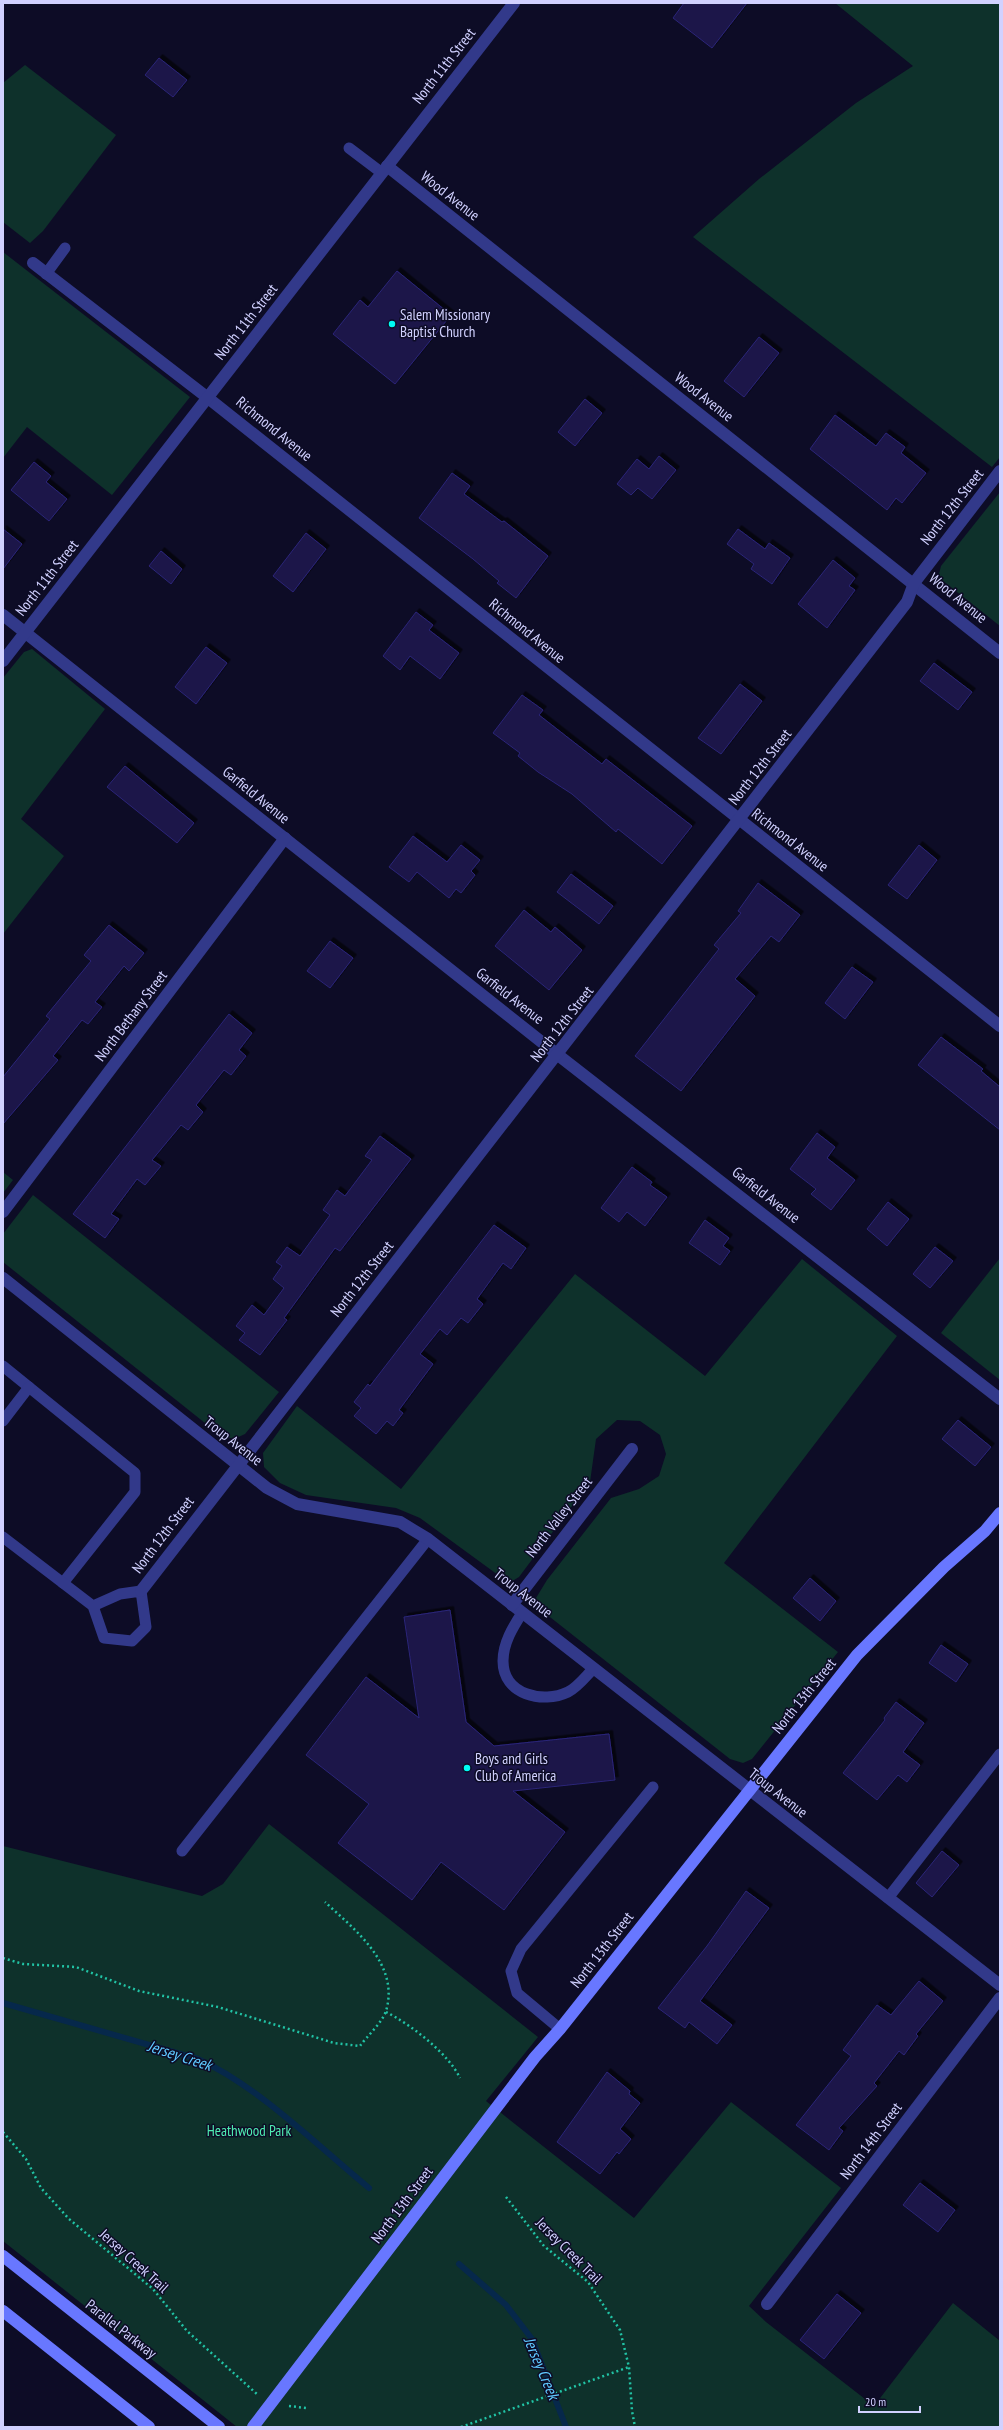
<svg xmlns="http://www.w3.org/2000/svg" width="1003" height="2430" viewBox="0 0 1003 2430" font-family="'PT Sans Narrow',sans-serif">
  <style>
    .green { fill: #0e312b }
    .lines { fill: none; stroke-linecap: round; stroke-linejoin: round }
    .stream { stroke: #06284b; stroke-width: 6 }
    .building { fill: #1a1649; stroke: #2b2578; filter: url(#shadow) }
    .path { stroke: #21c3a5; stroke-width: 2.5; stroke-dasharray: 2 3; stroke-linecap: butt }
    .lane { stroke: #32398a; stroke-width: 11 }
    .street { stroke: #32398a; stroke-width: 12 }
    .secondary { stroke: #6877ff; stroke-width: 12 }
    .poi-dot { fill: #00fcf5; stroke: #0d0c26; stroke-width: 1.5 }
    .labels { text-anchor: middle; stroke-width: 3; stroke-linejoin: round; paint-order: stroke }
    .street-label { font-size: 15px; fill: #d1d1ff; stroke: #0d0c26 }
    .poi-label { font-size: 15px; fill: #d1d1ff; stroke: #0d0c26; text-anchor: start }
    .park-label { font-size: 15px; fill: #4fedb2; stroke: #0d0c26 }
    .water-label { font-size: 16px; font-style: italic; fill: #5fc9ff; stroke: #0d0c26 }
  </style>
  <defs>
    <filter id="shadow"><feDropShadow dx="3.5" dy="-3.5" stdDeviation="0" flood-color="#0009"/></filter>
  </defs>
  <rect width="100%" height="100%" fill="#0d0c26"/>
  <g class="green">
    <polygon points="835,3 1000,3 1000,457 992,467 693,237 759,179 856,103 913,66"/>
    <polygon points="25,65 116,135 43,231 30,243 3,222 3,83"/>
    <polygon points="3,252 190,397 112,495 27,427 3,458"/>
    <polygon points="1000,492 1000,626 942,580 939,574 941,566"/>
    <polygon points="32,649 105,709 21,819 64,856 3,934 3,678 24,652"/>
    <polygon points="3,1172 13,1180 3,1193"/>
    <polygon points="33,1195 279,1392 245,1434 234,1439 220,1435 3,1262 3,1234"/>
    <polygon points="1000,1258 1000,1380 941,1333"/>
    <polygon points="802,1259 897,1336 724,1563 838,1652 752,1759 743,1763 730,1759 541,1610 536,1598 547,1580 611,1498 639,1489 659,1476 666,1454 660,1435 640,1421 617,1420 596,1439 590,1482 519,1577 509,1583 420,1518 396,1508 306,1495 280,1483 264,1467 263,1453 297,1406 401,1489 575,1274 705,1376"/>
    <polygon points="269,1824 538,2037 486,2101 634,2218 731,2102 841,2188 749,2306 766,2322 874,2406 953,2303 1000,2341 1000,2427 237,2427 3,2241 3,1846 202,1896 223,1884"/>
  </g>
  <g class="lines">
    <g class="stream">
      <path d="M3,2003L198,2059C258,2086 318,2146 369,2188"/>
      <polyline points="459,2264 506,2305 532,2339 566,2427"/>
    </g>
  </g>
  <g class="building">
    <polygon points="684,3 747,3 712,48 673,18"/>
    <polygon points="159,58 187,80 173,97 145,75"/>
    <polygon points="397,271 451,315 395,384 333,334 360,300 368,307"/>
    <polygon points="759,337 779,353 744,397 724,381"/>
    <polygon points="585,399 602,413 575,446 558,432"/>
    <polygon points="835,415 876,446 886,433 905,447 901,453 926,473 902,503 896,498 887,510 810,449"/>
    <polygon points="659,456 676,470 652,499 638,488 631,495 617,484 637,459 649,469"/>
    <polygon points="34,462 51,476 46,482 67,499 49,521 11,490"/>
    <polygon points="452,473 470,486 464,494 502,522 504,521 548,556 516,598 497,583 499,581 473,559 419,518"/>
    <polygon points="3,529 22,544 3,569"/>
    <polygon points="738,529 765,549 769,543 790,558 772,584 751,569 754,564 727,544"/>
    <polygon points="306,533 326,549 293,592 273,576"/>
    <polygon points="161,551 182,569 171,584 149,566"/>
    <polygon points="833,560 855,578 849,586 855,590 827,628 798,604"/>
    <polygon points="416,612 433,625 429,630 459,653 440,679 410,656 400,670 383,656"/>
    <polygon points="206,647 227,663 196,704 175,687"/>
    <polygon points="934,663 972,692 958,710 920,681"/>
    <polygon points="740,684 762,701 721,754 698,738"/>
    <polygon points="522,695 543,710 539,715 571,740 602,764 606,759 692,826 662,864 618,829 616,832 572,794 538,772 518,756 520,753 493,733"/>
    <polygon points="125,766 194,823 177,843 107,787"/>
    <polygon points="413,836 447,862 461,845 480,860 471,871 475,875 461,893 456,889 449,898 417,872 409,882 389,867"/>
    <polygon points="919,845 937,860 907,899 888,885"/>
    <polygon points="571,874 613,906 599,924 557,892"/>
    <polygon points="758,883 800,915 779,942 771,936 735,979 755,996 681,1091 635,1056 719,949 714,945 741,913 738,911"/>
    <polygon points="524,910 551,932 555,927 582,950 549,990 495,946"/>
    <polygon points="109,925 144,953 129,971 124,966 95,1002 102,1007 88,1024 82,1020 53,1056 58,1060 3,1124 3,1077 50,1019 46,1016 91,961 84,955"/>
    <polygon points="330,941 353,958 330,988 307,971"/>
    <polygon points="852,967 873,982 845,1019 825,1003"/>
    <polygon points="229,1014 252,1033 239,1050 246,1056 231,1075 224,1070 196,1105 203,1112 188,1130 181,1125 152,1160 161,1166 145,1185 137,1179 111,1214 119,1219 105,1238 73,1214"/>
    <polygon points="941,1037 983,1069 981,1071 1000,1087 1000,1130 918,1065"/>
    <polygon points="817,1133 835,1147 827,1158 855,1180 831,1210 811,1194 816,1189 790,1169"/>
    <polygon points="380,1136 411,1159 340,1251 335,1248 284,1318 287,1320 260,1355 239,1340 245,1333 236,1326 252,1305 264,1315 284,1288 273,1279 282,1266 276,1262 287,1247 300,1256 330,1215 323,1210 337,1190 345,1196 372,1160 365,1156"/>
    <polygon points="632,1167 652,1182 650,1185 667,1197 645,1226 627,1212 619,1222 601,1208"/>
    <polygon points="888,1202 909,1219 887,1246 867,1229"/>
    <polygon points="705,1220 729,1238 723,1246 730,1251 720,1265 689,1243"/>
    <polygon points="494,1225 526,1248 511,1269 503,1263 477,1299 483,1304 468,1323 461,1318 447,1335 440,1329 420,1354 433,1364 399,1410 403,1413 393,1426 387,1421 376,1434 354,1416 361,1408 354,1402 368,1384 370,1386"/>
    <polygon points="935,1247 953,1261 930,1288 913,1274"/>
    <polygon points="958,1420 991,1447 975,1466 942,1439"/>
    <polygon points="810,1578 836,1601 820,1621 793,1598"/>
    <polygon points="450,1610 466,1722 494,1746 609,1734 615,1780 513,1791 565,1832 504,1910 441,1862 412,1900 338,1843 369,1804 306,1755 366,1677 419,1718 404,1617"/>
    <polygon points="941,1645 968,1664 956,1682 929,1663"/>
    <polygon points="896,1702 924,1723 903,1752 920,1765 907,1782 898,1775 877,1800 843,1773 885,1720 884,1718"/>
    <polygon points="942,1851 959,1865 932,1897 916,1883"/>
    <polygon points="746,1891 769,1908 700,2001 732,2025 717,2044 689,2022 685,2028 658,2008 707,1946"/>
    <polygon points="919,1981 943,2001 916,2034 918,2036 904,2055 899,2051 874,2083 877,2086 839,2128 843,2131 829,2150 796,2125 851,2056 843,2050 877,2005 891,2015"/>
    <polygon points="607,2072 630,2091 629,2094 640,2103 620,2129 631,2139 619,2154 617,2152 600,2174 557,2142"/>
    <polygon points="920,2183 955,2210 938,2232 903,2205"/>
    <polygon points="837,2294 861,2313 824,2359 800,2340"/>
  </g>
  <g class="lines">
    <g class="path">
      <path d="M3,1958L23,1964L76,1967L139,1991L218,2007L334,2043L360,2046C367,2036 382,2023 386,2011C400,1964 355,1930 325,1902"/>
      <path d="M386,2012C410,2024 448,2053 460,2078"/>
      <polyline points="3,2132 26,2159 41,2188 69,2219 153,2289 187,2331 258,2395"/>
      <polyline points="506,2197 544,2246 588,2282 620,2330 629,2367 632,2411 635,2427"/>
      <polyline points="289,2406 306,2408"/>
      <polyline points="461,2427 629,2367"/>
    </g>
    <g class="lane">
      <polyline points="349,148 382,173"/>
      <polyline points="46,274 65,248"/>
      <polyline points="3,1366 135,1473 135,1492 63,1583"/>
      <polyline points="3,1421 29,1387"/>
      <polyline points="3,1537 93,1606 104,1638 132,1641 146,1627 141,1591 120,1594 93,1606"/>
      <path d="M522,1613C513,1627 503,1643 503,1661C503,1695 543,1704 568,1692C578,1687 586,1676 593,1669"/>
      <polyline points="182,1851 428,1539"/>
      <polyline points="888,1898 1000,1754"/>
      <polyline points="560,2029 517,1993 511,1971 521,1949 653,1787"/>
    </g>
    <g class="street">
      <polyline points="387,166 1000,653"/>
      <polyline points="33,263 208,398 1000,1026"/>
      <polyline points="3,615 558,1055 1000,1399"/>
      <polyline points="3,661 514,3"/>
      <polyline points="3,1212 285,838"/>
      <polyline points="3,1278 267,1488 297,1504 400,1522 428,1539 1000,1985"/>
      <polyline points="141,1591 907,602 914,583 1000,471"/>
      <polyline points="512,1605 632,1449"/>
      <polyline points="767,2304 1000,1998"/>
    </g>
    <g class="secondary">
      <polyline points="3,2256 219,2427"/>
      <polyline points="3,2311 149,2427"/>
      <polyline points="253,2427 535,2057 560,2029 857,1655 944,1567 985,1531 1000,1513"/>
    </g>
  </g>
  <g class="poi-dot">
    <circle cx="392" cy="324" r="4"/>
    <circle cx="467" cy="1768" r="4"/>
  </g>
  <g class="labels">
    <g class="street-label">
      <text transform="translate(444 66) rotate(-52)" y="5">North 11th Street</text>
      <text transform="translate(450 196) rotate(38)" y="5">Wood Avenue</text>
      <text transform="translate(246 322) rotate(-52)" y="5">North 11th Street</text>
      <text transform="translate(704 397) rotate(38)" y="5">Wood Avenue</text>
      <text transform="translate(274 429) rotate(39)" y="5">Richmond Avenue</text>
      <text transform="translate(952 507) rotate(-52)" y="5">North 12th Street</text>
      <text transform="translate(47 578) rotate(-52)" y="5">North 11th Street</text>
      <text transform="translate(958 598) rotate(39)" y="5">Wood Avenue</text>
      <text transform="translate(527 631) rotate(39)" y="5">Richmond Avenue</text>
      <text transform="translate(760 767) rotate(-52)" y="5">North 12th Street</text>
      <text transform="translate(256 795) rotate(39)" y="5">Garfield Avenue</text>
      <text transform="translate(790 840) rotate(38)" y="5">Richmond Avenue</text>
      <text transform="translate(510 996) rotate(38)" y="5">Garfield Avenue</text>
      <text transform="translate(131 1016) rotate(-53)" y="5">North Bethany Street</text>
      <text transform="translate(562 1024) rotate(-52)" y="5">North 12th Street</text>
      <text transform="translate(766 1195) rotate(38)" y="5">Garfield Avenue</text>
      <text transform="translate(362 1279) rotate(-52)" y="5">North 12th Street</text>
      <text transform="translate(233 1441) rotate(38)" y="5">Troup Avenue</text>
      <text transform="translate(559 1517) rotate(-52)" y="5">North Valley Street</text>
      <text transform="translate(163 1535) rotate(-53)" y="5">North 12th Street</text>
      <text transform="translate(523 1593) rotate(38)" y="5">Troup Avenue</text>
      <text transform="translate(804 1696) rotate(-51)" y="5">North 13th Street</text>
      <text transform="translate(778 1793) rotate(38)" y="5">Troup Avenue</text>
      <text transform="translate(602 1950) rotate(-52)" y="5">North 13th Street</text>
      <text transform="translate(871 2141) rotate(-53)" y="5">North 14th Street</text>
      <text transform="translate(402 2205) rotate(-53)" y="5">North 13th Street</text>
      <text transform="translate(569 2251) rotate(45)" y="5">Jersey Creek Trail</text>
      <text transform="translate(134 2261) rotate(42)" y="5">Jersey Creek Trail</text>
      <text transform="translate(121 2329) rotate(38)" y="5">Parallel Parkway</text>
    </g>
    <g class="poi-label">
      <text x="400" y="320">Salem Missionary<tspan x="400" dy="17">Baptist Church</tspan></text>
      <text x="475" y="1764">Boys and Girls<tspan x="475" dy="17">Club of America</tspan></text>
    </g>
    <g class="park-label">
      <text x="249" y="2136">Heathwood Park</text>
    </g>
    <g class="water-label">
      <text transform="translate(180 2055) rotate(18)" y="6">Jersey Creek</text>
      <text transform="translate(542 2368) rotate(67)" y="6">Jersey Creek</text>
    </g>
  </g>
  <rect width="1003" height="2430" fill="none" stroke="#d1d1ff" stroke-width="8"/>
  <path d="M859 2406v6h61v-6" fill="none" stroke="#d1d1ff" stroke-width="2"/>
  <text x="865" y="2406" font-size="12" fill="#d1d1ff" stroke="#0d0c26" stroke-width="3" paint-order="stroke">20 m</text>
</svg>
